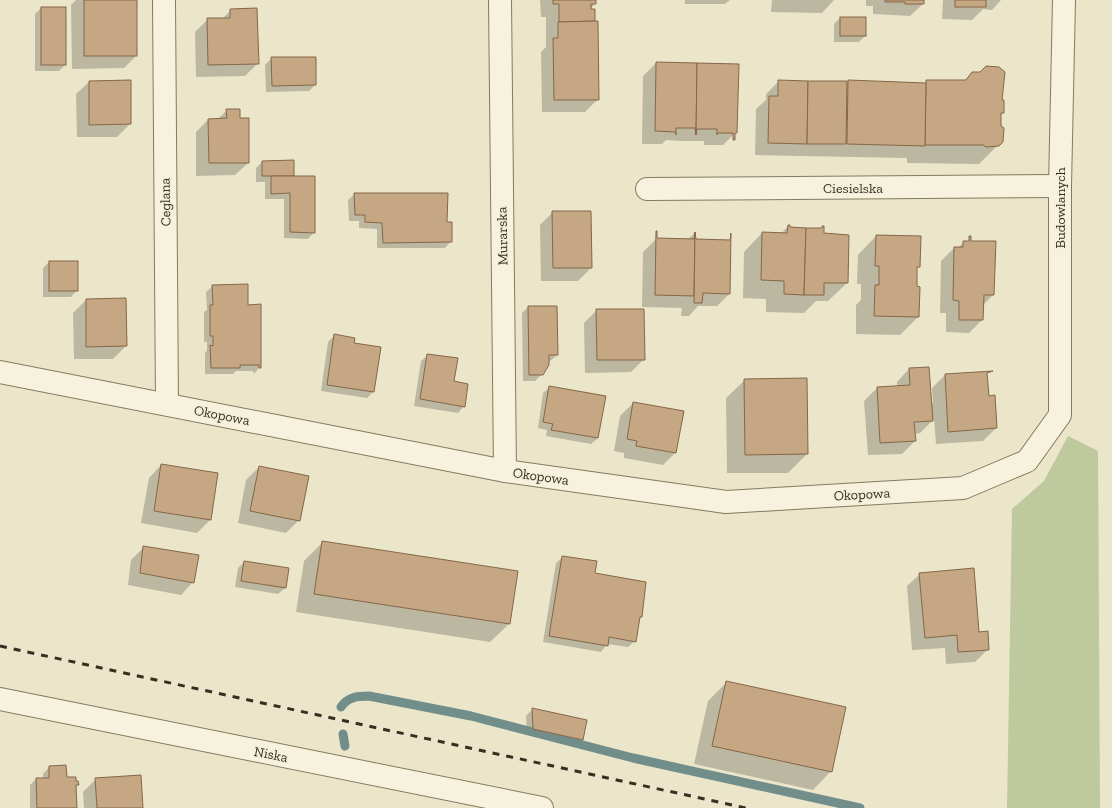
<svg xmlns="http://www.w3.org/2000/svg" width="1112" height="808" viewBox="0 0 1112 808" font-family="'Zilla Slab',serif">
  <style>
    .green { fill: #bec99e }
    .shadow { fill: #0003 }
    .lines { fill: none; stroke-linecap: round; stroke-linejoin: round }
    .stream { stroke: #718e8a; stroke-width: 9 }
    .building { fill: #c6a783; stroke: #836748 }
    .street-casing { stroke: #867960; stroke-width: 24 }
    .street { stroke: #f6f2dd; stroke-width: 22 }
    .rail { stroke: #382f22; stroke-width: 3; stroke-dasharray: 7 7; stroke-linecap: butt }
    .labels { text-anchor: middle; stroke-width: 3; stroke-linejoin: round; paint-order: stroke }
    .street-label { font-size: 14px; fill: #382f22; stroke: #f3efd9 }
  </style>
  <rect width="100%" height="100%" fill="#ebe5ca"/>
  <polygon class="green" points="1068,436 1098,451 1100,808 1007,808 1012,509 1044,481"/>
  <g class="shadow">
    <polygon points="76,0 136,0 136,56 124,68 72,69 71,5"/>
    <polygon points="540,0 595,0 595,3 590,10 594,10 598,99 585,112 542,112 541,52 546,47 546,17 541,17"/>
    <polygon points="685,0 730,0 725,4 685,4"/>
    <polygon points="772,0 834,0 822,13 771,12"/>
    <polygon points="866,0 923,0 923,4 910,16 873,14 873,6 866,6"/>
    <polygon points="943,0 1001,0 992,10 983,9 972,20 942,19"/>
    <polygon points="41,8 65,65 59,71 35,71 35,14"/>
    <polygon points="231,10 258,63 245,76 196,77 195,32 208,19 222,19"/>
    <polygon points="840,18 865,36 859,42 834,42 834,24"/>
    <polygon points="272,58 315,85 309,91 266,92 265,65"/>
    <polygon points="656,63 736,132 723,145 704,145 704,141 682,141 666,140 662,144 642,144 643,76"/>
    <polygon points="973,73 1000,101 1003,101 1003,113 1000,116 1002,141 979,164 907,163 907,158 755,155 756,109 766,100 766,94 779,81 924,84 927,81 964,81"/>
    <polygon points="130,81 130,124 117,137 77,137 76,94 89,82"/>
    <polygon points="227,110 240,119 248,163 235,175 196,176 196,132 208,120 218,119"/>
    <polygon points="262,162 293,177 314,232 308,239 284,238 284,199 265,199 265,182 256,182 256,168"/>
    <polygon points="355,194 446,223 451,241 445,248 377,248 377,229 359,228 359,221 349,221 348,200"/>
    <polygon points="553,212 591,268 578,281 541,281 540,225"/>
    <polygon points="788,226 789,228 823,234 847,283 828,301 816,301 804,313 766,312 766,299 743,298 744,252 762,233 781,234"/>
    <polygon points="695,233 695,240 729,294 717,306 698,306 689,316 681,316 682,308 642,307 643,252 656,239 688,239"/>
    <polygon points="876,236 919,266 916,270 918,317 900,335 856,334 856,305 861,300 861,284 857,284 858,255"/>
    <polygon points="964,242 993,295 982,306 982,320 969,333 946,332 946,313 940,313 941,261 954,248 958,248"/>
    <polygon points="49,262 77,262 77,290 71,297 43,297 43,268"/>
    <polygon points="213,286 247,306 260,367 254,374 253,371 236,371 233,374 205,374 205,353 207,350 207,342 204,342 204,312 207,310 206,292"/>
    <polygon points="86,300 126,346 113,359 74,359 73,313"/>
    <polygon points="528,307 557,355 550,361 548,361 542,374 535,381 523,381 522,313"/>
    <polygon points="597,310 644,359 631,372 585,373 584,323"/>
    <polygon points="335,335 353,344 373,392 367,398 321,391 328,342"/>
    <polygon points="428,355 453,382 464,406 458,413 414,406 421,361"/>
    <polygon points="909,369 931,403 933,403 932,388 945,375 986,373 988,397 996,428 983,441 936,444 934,419 920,433 914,434 915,441 902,454 868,455 864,401 877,388 897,387 897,382"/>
    <polygon points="806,379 807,454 788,473 727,473 726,398 745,380"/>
    <polygon points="550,387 598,438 591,444 546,436 547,430 538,428 543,393"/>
    <polygon points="633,403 676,452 663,465 624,458 624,453 614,451 620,416"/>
    <polygon points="161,465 217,474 210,520 197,533 141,523 149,478"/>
    <polygon points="259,467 299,520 286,533 238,523 246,480"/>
    <polygon points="323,542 509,624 490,642 296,612 304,561"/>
    <polygon points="144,547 193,582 181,595 128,585 131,560"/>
    <polygon points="563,557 594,574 641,617 638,620 635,641 628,647 607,644 601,652 543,642 556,563"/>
    <polygon points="244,562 288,569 285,588 278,594 235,587 238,568"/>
    <polygon points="920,574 978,633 988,649 975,662 946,664 945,648 912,650 907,586"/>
    <polygon points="726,683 831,771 813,790 694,764 708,701"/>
    <polygon points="532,710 582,739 575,746 527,735 526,716"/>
    <polygon points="49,767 78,784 76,787 76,808 30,808 30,785 36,779 43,779 43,774"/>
    <polygon points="96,779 142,808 84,808 83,792"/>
  </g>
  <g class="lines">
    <g class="stream">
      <path d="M341,707C348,697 357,696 369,696L471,716L633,758L860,808"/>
      <polyline points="343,734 345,746"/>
    </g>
  </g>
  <g class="building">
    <rect x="84" y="0" width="53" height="56"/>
    <polygon points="553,0 596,0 596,4 591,4 591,9 595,9 595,21 559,22 559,4 553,4"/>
    <polygon points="885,0 924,0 924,4 905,4 905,2 885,2"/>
    <rect x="955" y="0" width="31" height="7"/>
    <rect x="41" y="7" width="25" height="58"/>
    <polygon points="257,8 259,64 208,65 207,18 230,18 230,9"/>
    <rect x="840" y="17" width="26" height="19"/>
    <polygon points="598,21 599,100 554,100 553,38 558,38 558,22"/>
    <polygon points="271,57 316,57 316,85 272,86"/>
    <polygon points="656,62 697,63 696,135 695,128 676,128 676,135 675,132 655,131"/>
    <polygon points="697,63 739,64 737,133 735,133 735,140 733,140 733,133 717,133 717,135 717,129 697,129 696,135"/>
    <polygon points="986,66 999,67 1005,72 1002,100 1004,100 1004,113 1001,113 1001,126 1004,128 1003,142 999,146 986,147 983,145 925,145 926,80 966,80 972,72 980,72"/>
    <polygon points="131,80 131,124 89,125 89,81"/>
    <polygon points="778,80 808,81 807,144 768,143 769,96 778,96"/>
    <polygon points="848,80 926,83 925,146 847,144"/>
    <polygon points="808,81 847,81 846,144 807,144"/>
    <polygon points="226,109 240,109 240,118 249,118 249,163 209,163 208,119 227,118"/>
    <polygon points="294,160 294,176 262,176 262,161"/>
    <polygon points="271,176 315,176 315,233 290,232 290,193 271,194"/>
    <polygon points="354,193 448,193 447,222 452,222 452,242 383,243 382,223 365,222 365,215 355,215"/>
    <polygon points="552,211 591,211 592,268 553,268"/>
    <polygon points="788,225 790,225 790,227 806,228 804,295 784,294 784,281 761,280 762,232 787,233"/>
    <polygon points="822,226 824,226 824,233 849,235 848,283 824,283 824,295 804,295 806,228 822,228"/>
    <polygon points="656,231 657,231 657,238 694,239 695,232 694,296 655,295"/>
    <polygon points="695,232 696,239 730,240 731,233 730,294 703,293 702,303 694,303"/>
    <polygon points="876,235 921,236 920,267 917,267 917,286 920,287 919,317 874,316 875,285 879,285 879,266 875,266"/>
    <polygon points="969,236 971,236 971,241 996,241 994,295 984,295 983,320 959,320 959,301 953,300 954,247 963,247 963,241 969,241"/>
    <rect x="49" y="261" width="29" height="30"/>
    <polygon points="248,284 248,305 261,304 261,368 259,368 259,365 240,365 240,368 211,368 210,345 213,346 213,336 210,336 210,305 213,305 212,285"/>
    <polygon points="126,298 127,346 86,347 86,299"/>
    <polygon points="528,306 557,306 558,355 549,355 549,365 543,375 529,375"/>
    <polygon points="596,309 644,309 645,360 597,360"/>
    <polygon points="334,334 355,338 354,343 381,347 374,392 327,385"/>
    <polygon points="427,354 458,358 454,381 468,384 465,407 420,399"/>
    <polygon points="929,367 933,421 914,422 916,441 880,443 877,387 910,385 909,368"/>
    <polygon points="993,371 987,373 989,396 995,395 997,428 948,432 945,374"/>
    <polygon points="807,378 808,454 745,455 744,379"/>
    <polygon points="549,386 606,396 598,438 551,430 553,424 543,422"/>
    <polygon points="633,402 684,411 676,453 636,446 637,441 627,439"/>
    <polygon points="161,464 218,473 211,520 154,511"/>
    <polygon points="259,466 309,476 300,521 250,511"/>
    <polygon points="322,541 518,571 510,624 314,594"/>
    <polygon points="143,546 199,555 194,583 140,573"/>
    <polygon points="562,556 597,561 595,573 646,582 642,617 640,617 636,642 609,637 608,646 549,636"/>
    <polygon points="244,561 289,568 286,588 241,581"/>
    <polygon points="974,568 979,632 988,631 989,650 958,652 957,635 925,638 919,573"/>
    <polygon points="726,681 846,707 832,772 712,746"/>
    <polygon points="532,708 587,720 583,740 533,729"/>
    <polygon points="66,765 67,777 76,777 76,781 78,781 79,785 76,785 77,808 37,808 36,778 49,778 49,766"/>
    <polygon points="141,775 143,808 97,808 95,778"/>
  </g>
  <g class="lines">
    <defs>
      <g id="street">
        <polyline points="164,0 167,404"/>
        <polyline points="500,0 505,471"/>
        <polyline points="647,189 1060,186"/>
        <polyline points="0,372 505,471 726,502 963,488 1027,461 1060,415 1060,186 1064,0"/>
        <polyline points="0,699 542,808"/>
      </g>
    </defs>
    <use href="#street" class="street-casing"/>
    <use href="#street" class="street"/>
    <polyline class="rail" points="0,646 746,808"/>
  </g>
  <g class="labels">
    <g class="street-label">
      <text x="853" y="193">Ciesielska</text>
      <text transform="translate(165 202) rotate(-91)" y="5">Ceglana</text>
      <text transform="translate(1060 208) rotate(-90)" y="5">Budowlanych</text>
      <text transform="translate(502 236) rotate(-91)" y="5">Murarska</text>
      <text transform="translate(222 415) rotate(11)" y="5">Okopowa</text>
      <text transform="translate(541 476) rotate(8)" y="5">Okopowa</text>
      <text transform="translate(862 494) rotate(-3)" y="5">Okopowa</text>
      <text transform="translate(271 754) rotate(11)" y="5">Niska</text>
    </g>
  </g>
</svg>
